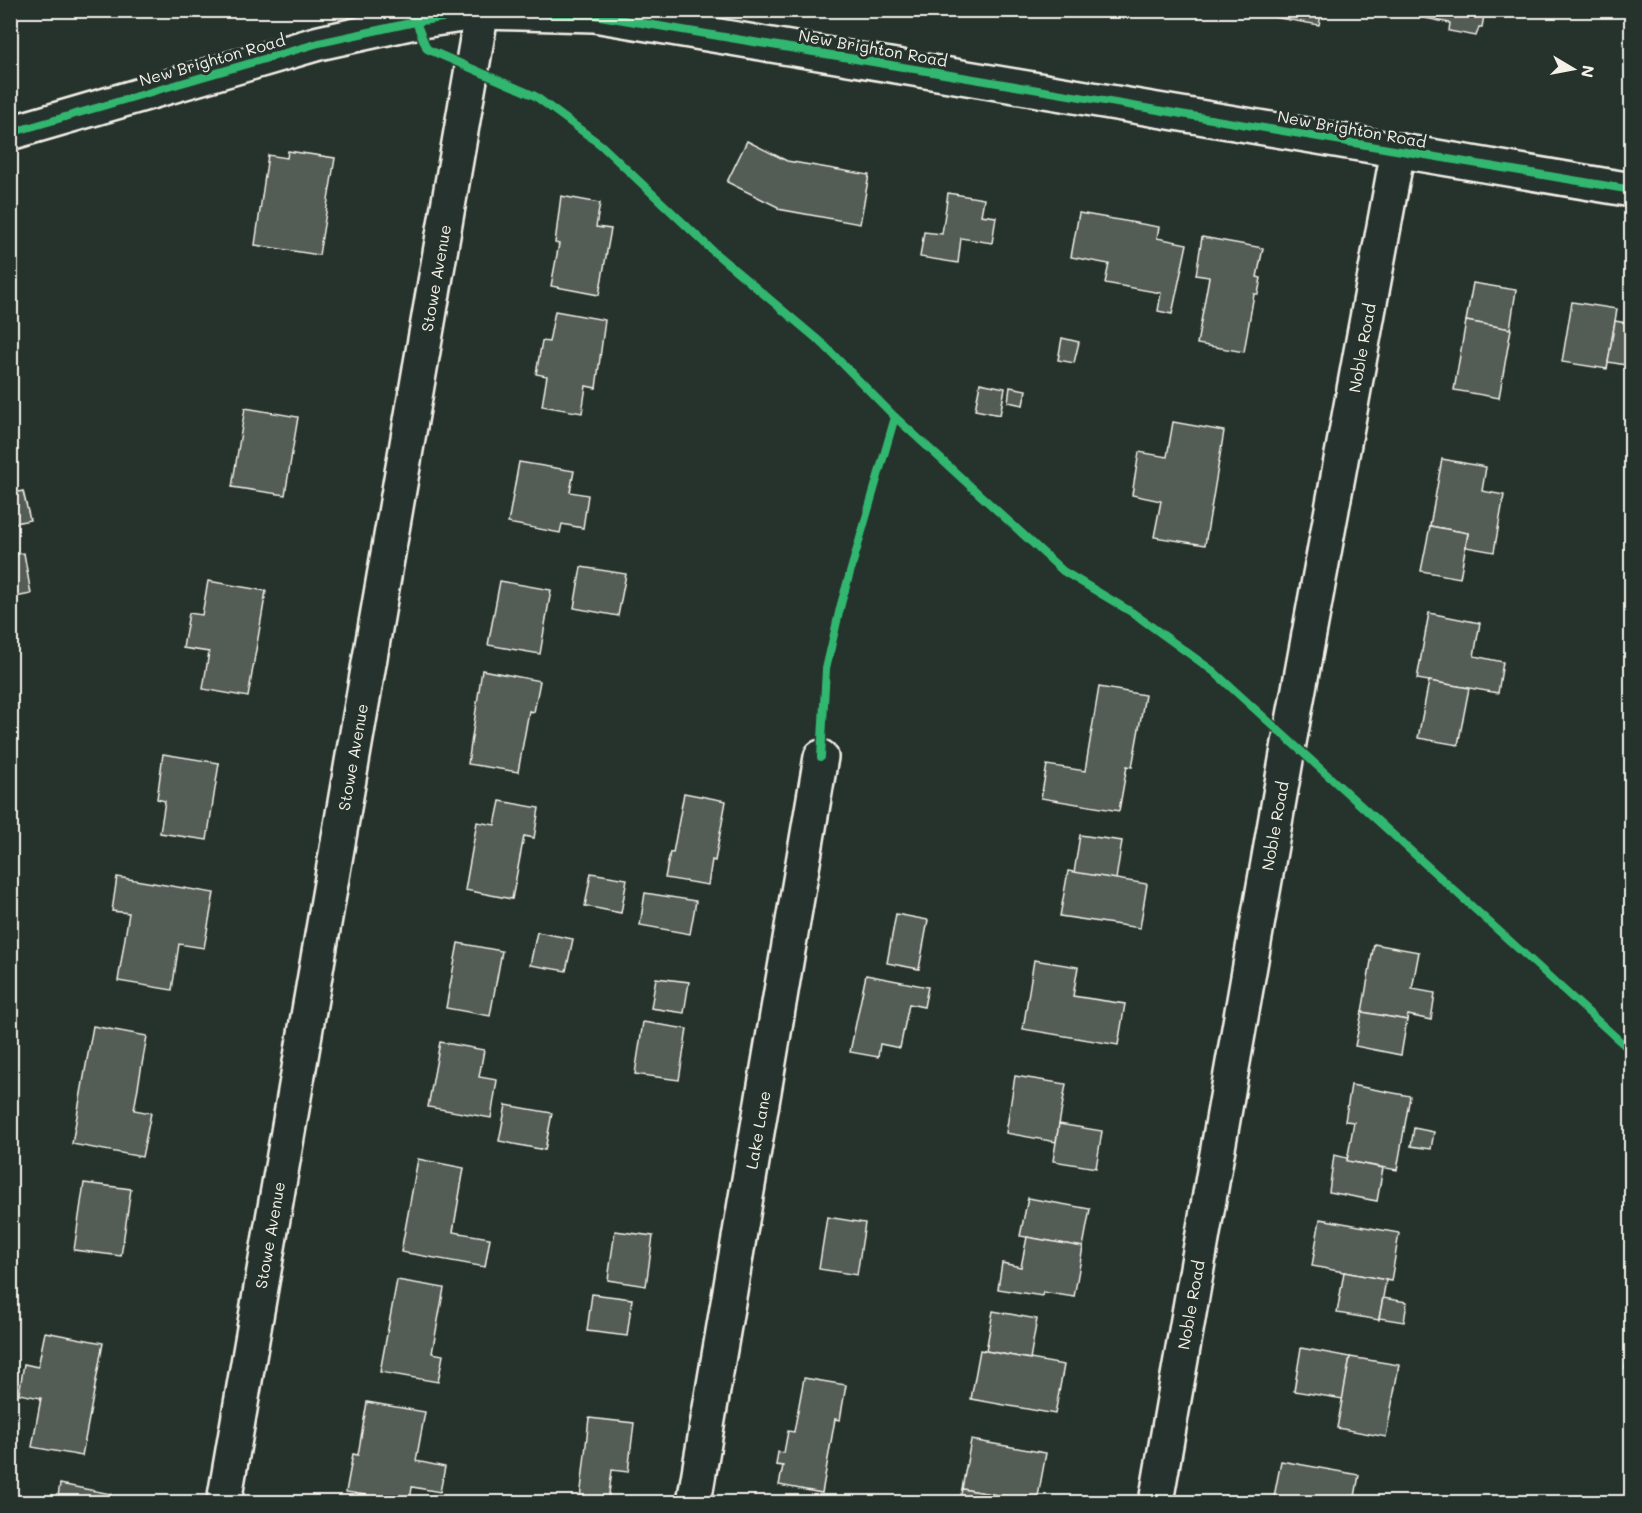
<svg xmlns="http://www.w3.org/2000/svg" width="1642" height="1513" viewBox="0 0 1642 1513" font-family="Mali,sans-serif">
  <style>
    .building { fill: #525c55; stroke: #f4f1e8; stroke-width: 1.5 }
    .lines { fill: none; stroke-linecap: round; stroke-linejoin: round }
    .minor-casing { stroke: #f4f1e8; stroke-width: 38 }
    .minor { stroke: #26332d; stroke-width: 33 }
    .cycleway-casing { stroke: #26332d; stroke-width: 11 }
    .cycleway { stroke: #33b770; stroke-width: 8 }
    .labels { text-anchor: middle; stroke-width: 6; stroke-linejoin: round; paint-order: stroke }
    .street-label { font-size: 16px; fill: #f4f1e8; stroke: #26332d }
  </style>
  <rect width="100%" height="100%" fill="#26332d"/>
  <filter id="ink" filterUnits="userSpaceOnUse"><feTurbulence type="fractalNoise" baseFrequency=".0167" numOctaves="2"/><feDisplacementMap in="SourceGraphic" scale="12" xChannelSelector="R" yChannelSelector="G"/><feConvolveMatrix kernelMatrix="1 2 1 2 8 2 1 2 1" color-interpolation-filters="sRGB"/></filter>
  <g filter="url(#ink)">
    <g class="building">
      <polygon points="1263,10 1322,10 1319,25 1262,15"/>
      <polygon points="1411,10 1485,10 1482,27 1479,27 1476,36 1449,31 1450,23 1410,15"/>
      <polygon points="747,141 787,161 869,175 860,224 778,209 778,207 727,182"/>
      <polygon points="288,151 335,158 319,255 255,245 268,155 287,158"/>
      <polygon points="948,193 984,199 981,215 996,217 992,243 961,238 958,263 920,257 924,232 942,234"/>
      <polygon points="561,196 600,203 596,227 611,229 599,295 551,286 559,244 555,243"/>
      <polygon points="1079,213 1159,227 1157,238 1187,244 1172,314 1158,311 1161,293 1105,283 1109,264 1071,257"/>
      <polygon points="1202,237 1263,248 1257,277 1261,278 1258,294 1254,294 1244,352 1197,344 1209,277 1196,275"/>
      <polygon points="1473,283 1516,290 1510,329 1466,321"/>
      <polygon points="1572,302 1617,309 1607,369 1562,362"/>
      <polygon points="555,311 605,320 596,388 586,386 582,413 542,406 547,376 536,374 542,341 549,342"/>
      <polygon points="1466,321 1511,329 1499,398 1454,390"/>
      <polygon points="1615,321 1632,324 1632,366 1608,362"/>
      <polygon points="1062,338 1079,342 1074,363 1058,360"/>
      <polygon points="980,383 1005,388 1000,415 975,410"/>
      <polygon points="1010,387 1026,390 1023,405 1008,402"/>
      <polygon points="245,408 298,417 285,495 232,487"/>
      <polygon points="1173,422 1224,431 1205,545 1154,537 1161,501 1132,495 1139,452 1167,457"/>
      <polygon points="1442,459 1486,467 1482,491 1504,495 1494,552 1466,547 1468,533 1430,526"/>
      <polygon points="519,462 574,471 570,492 588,495 583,528 562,524 560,533 508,523"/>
      <polygon points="23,491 30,520 10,524 10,494"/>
      <polygon points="1430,526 1468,533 1460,578 1421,571"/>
      <polygon points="24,553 31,594 10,598 10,555"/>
      <polygon points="581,567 626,574 618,616 574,608"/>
      <polygon points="208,581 266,591 248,697 203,689 209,652 183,648 189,613 202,615"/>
      <polygon points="500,581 551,590 540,654 488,645"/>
      <polygon points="1429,613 1480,623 1474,656 1503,662 1498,693 1417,679"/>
      <polygon points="482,670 540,681 534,712 529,711 518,772 468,764"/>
      <polygon points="1429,681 1469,688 1458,745 1418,738"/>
      <polygon points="1099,687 1145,695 1132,767 1127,766 1119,811 1041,798 1047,765 1085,771"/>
      <polygon points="163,754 219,763 207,840 160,833 165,801 157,799"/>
      <polygon points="684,793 726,801 715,861 712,860 708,885 665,878 670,852 673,853"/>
      <polygon points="500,801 539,808 534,838 524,836 512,899 465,890 477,822 495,825"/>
      <polygon points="1080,835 1122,841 1116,879 1074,873"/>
      <polygon points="1068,871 1147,884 1140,928 1060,916"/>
      <polygon points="591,873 627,879 621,913 585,906"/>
      <polygon points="117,877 214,893 204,948 179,944 172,990 118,981 129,913 112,911"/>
      <polygon points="645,893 696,901 690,934 640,925"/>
      <polygon points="896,914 928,920 919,969 887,963"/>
      <polygon points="537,932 573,939 566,971 530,965"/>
      <polygon points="458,943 502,951 490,1016 446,1008"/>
      <polygon points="1374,944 1419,952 1412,989 1435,993 1431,1020 1408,1015 1407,1020 1362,1012"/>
      <polygon points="1034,960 1078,967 1073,996 1125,1004 1118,1045 1023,1029"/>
      <polygon points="866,975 928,987 924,1007 909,1004 900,1048 880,1044 878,1057 850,1052"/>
      <polygon points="656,978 689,982 684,1013 651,1008"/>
      <polygon points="1362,1012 1407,1020 1401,1055 1355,1046"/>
      <polygon points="643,1022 687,1029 679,1080 635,1074"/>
      <polygon points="93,1026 147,1036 134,1110 151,1113 142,1157 72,1144"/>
      <polygon points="440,1042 484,1050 479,1077 497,1080 491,1118 428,1107"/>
      <polygon points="1015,1076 1066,1084 1056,1142 1006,1133"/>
      <polygon points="1351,1085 1410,1096 1397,1170 1347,1161 1354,1122 1345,1121"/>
      <polygon points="506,1105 552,1113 545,1150 499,1141"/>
      <polygon points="1059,1124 1102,1131 1096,1168 1053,1161"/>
      <polygon points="1414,1128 1434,1132 1431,1149 1411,1146"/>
      <polygon points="1334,1155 1347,1158 1347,1161 1383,1168 1377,1201 1329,1192"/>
      <polygon points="418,1159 464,1168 453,1232 490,1238 485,1267 401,1252"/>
      <polygon points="84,1183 131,1189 121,1256 74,1250"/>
      <polygon points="1028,1198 1090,1209 1083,1247 1020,1236"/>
      <polygon points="827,1217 865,1223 857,1275 819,1269"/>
      <polygon points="1320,1219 1399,1233 1391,1281 1312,1266"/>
      <polygon points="615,1231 653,1236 646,1286 608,1280"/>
      <polygon points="1027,1237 1083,1247 1074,1297 1043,1292 1042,1296 998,1289 1002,1263 1021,1267"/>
      <polygon points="1344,1272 1386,1280 1379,1320 1337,1313"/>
      <polygon points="397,1280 444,1288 432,1353 443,1355 438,1382 380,1372"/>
      <polygon points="592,1294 632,1299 627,1336 587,1331"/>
      <polygon points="1383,1298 1407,1302 1404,1322 1379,1318"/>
      <polygon points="993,1311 1037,1319 1030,1359 986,1351"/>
      <polygon points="45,1332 103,1343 82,1456 32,1447 41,1398 19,1394 24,1364 38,1367"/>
      <polygon points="1632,1335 1632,1369 1625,1368"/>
      <polygon points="1301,1348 1350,1357 1343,1399 1294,1391"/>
      <polygon points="980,1350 1064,1365 1055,1414 971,1399"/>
      <polygon points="1350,1357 1399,1365 1386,1437 1337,1428"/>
      <polygon points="804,1378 846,1385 840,1420 835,1419 822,1493 779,1485 783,1466 776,1465 778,1452 784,1453 788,1431 794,1432"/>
      <polygon points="367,1402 425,1412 416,1461 445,1467 440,1492 412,1487 410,1502 346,1492 353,1454 358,1455"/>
      <polygon points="589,1418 634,1423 628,1472 612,1470 608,1502 580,1499"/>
      <polygon points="971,1440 1046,1453 1037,1502 962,1489"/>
      <polygon points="1281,1461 1359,1475 1354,1502 1273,1502"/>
      <polygon points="1632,1482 1632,1502 1628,1502"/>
      <polygon points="60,1484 111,1494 109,1502 57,1502"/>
      <polygon points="962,1489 1004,1496 1003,1502 960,1502"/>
    </g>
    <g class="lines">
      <defs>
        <g id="minor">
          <polyline points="10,133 319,43 415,22 482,12 594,15 1632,190"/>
          <polyline points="224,1502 482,10"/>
          <polyline points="694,1502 821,757"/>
          <polyline points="1156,1502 1289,743 1398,150"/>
        </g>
      </defs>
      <use href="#minor" class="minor-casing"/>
      <use href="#minor" class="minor"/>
      <defs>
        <g id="cycleway">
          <polyline points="411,10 427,49 535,96 601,145 715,253 824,345 895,417 1063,571 1133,613 1213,671 1632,1052"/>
          <polyline points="10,133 319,43 415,22 482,12 594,15 1632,190"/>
          <polyline points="821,757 826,669 841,604 895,417"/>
        </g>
      </defs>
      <use href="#cycleway" class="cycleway-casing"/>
      <use href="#cycleway" class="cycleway"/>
    </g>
  </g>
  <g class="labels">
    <g class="street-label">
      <text transform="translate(873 48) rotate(10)" y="6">New Brighton Road</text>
      <text transform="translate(212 60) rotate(-16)" y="6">New Brighton Road</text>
      <text transform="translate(1352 129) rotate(10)" y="6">New Brighton Road</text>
      <text transform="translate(436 278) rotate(-80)" y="6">Stowe Avenue</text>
      <text transform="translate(1362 348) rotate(-80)" y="6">Noble Road</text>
      <text transform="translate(353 757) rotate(-80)" y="6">Stowe Avenue</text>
      <text transform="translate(1275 826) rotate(-80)" y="6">Noble Road</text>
      <text transform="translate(758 1130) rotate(-80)" y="6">Lake Lane</text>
      <text transform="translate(270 1235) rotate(-80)" y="6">Stowe Avenue</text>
      <text transform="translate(1191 1305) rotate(-80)" y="6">Noble Road</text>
    </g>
  </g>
  <rect width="1642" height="1513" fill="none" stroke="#26332d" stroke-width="36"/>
  <rect x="18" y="18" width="1606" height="1477" fill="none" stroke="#f4f1e8" stroke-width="2" filter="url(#ink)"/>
  <g transform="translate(1573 69) rotate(100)" stroke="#26332d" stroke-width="4.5" paint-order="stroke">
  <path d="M0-4.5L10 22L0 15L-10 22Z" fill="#f4f1e8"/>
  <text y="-9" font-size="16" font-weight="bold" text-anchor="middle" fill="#f4f1e8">N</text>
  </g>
</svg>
